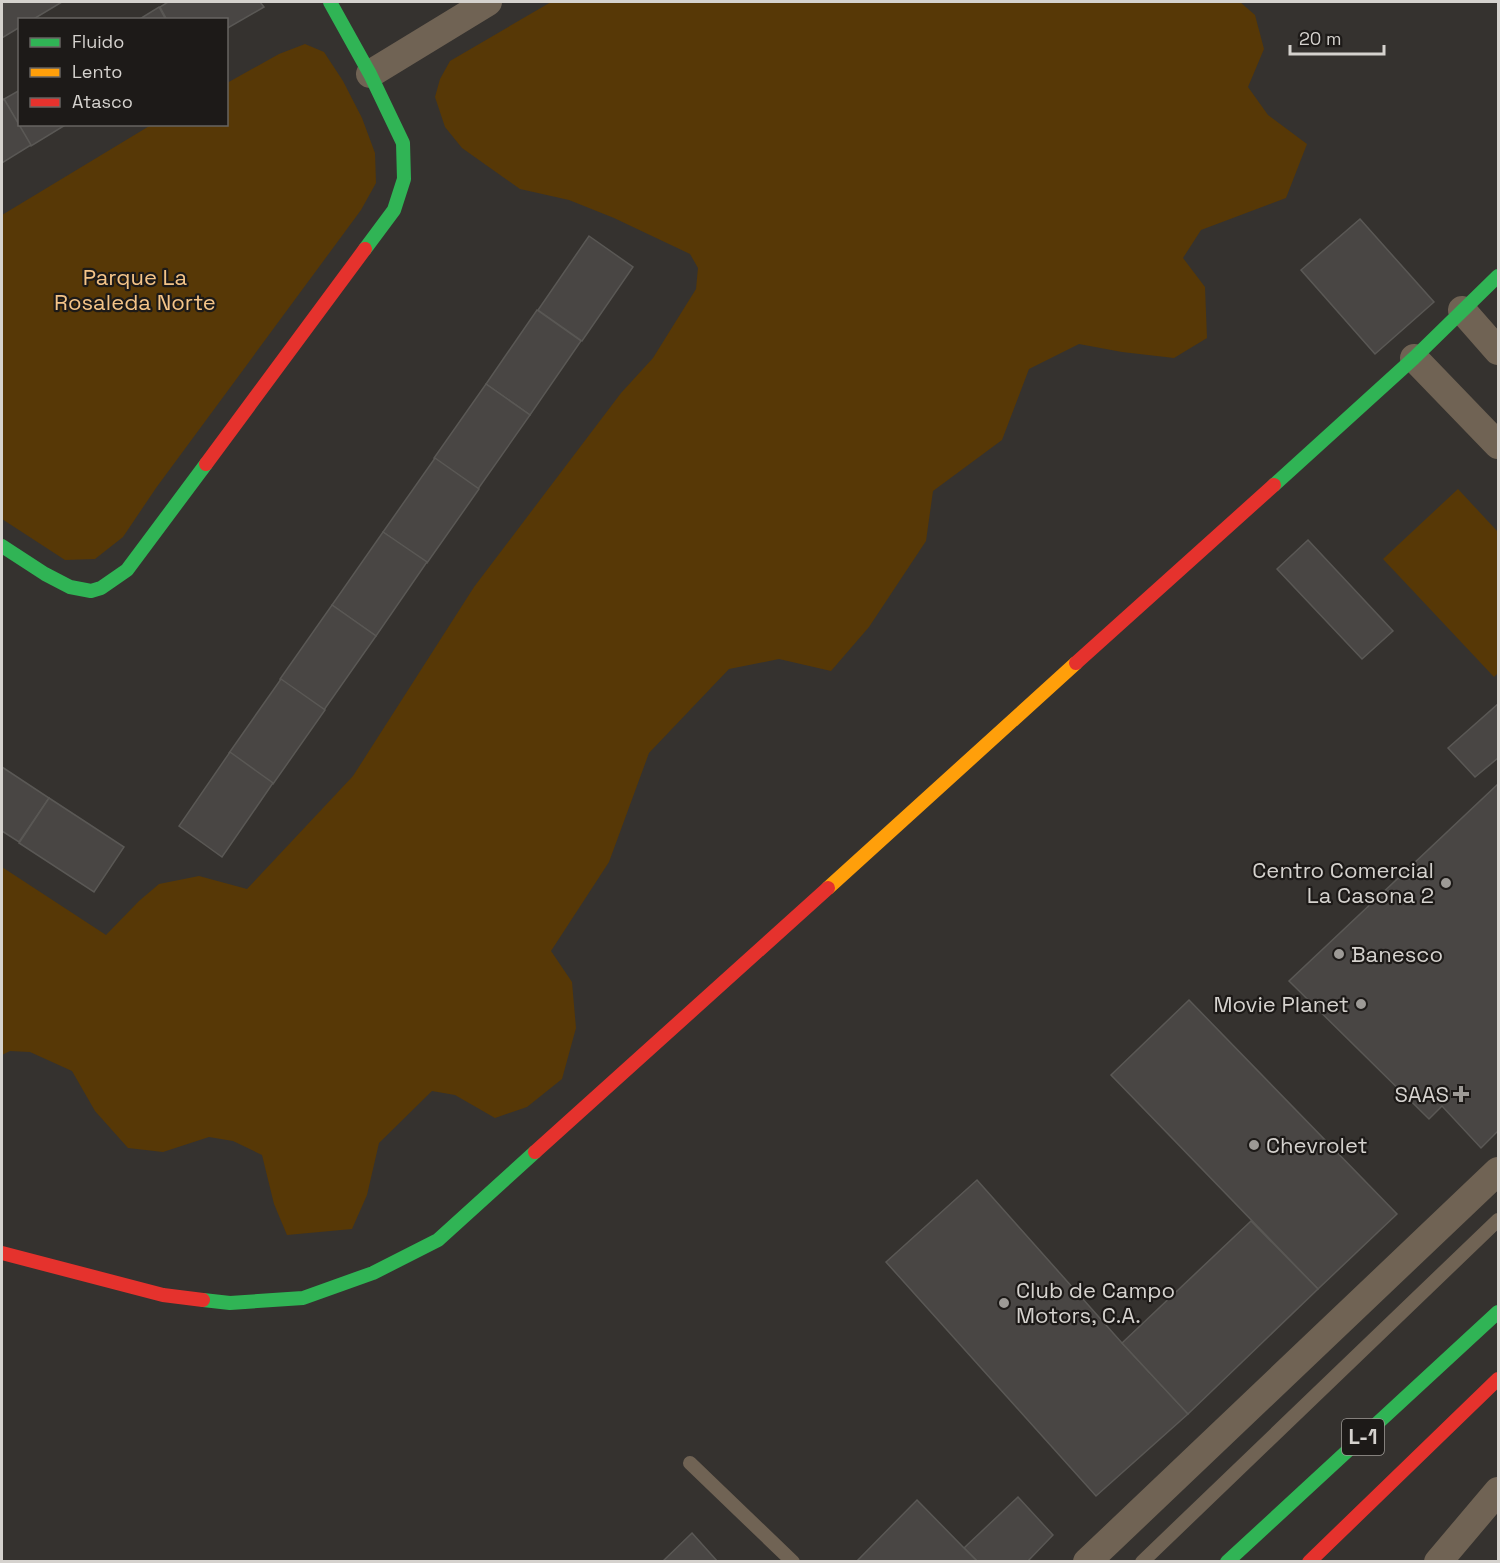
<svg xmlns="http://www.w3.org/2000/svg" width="1500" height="1563" viewBox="0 0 1500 1563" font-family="'Space Grotesk',sans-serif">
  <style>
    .green { fill: #573806 }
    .building { fill: #494644; stroke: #5a5855; stroke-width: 1.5 }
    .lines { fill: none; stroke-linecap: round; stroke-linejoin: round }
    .lane { stroke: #706354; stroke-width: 14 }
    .street { stroke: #706354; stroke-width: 28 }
    .fast { stroke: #30b455; stroke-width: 14 }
    .slow { stroke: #ff9f0a; stroke-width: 14 }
    .jam { stroke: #e5322d; stroke-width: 14 }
    .poi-dot { fill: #9d9a96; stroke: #1d1a18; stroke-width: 2 }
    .labels { text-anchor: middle; stroke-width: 4.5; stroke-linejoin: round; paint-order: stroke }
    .shield { fill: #1d1a18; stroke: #9e9b97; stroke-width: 1.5 }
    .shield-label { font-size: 21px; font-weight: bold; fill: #d5d2ce }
    .park-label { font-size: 22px; fill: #f4c488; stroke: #1d1a18 }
    .poi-label { font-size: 22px; fill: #d5d2ce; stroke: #1d1a18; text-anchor: end }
  </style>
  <rect width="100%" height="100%" fill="#35322f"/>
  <g class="green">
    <polygon points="551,2 1240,2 1255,15 1264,49 1248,87 1268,115 1307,144 1286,198 1201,230 1183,258 1205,287 1207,338 1174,358 1122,352 1079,344 1029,369 1002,440 933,491 926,541 869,627 831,671 779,659 729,669 649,753 609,862 551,951 572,982 576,1028 562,1079 527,1107 495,1118 455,1095 432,1091 379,1143 367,1195 352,1229 287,1235 274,1204 262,1155 233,1141 209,1137 163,1152 128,1148 95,1111 72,1071 30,1052 10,1051 2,1055 2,867 106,935 139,901 159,884 199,876 247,889 353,776 474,587 621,393 653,358 696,289 698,268 690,254 614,218 569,200 520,189 462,148 445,127 435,97 440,79 450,61"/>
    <polygon points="305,44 324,52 343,81 362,118 375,153 376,183 361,210 156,488 123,537 95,559 65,560 2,519 2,215 151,125 226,124 227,83 279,54"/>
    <polygon points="1458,489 1498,532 1498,673 1494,677 1383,559"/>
  </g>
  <g class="building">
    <polygon points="2,2 62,2 32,20 20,20 20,27 2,38"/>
    <polygon points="168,2 260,2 264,7 226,29 226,20 167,20 160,7"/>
    <polygon points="159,7 166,20 138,20"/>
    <polygon points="20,90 20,124 67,124 31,146 4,99"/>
    <polygon points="4,99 31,145 2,163 2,101"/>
    <polygon points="1360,219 1434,302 1375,354 1301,270"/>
    <polygon points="589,236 633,267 582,341 538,310"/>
    <polygon points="537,310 581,341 530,415 486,384"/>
    <polygon points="486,384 530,415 478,489 434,458"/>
    <polygon points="435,458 479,489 427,563 383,532"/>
    <polygon points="383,532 427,562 376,636 332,605"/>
    <polygon points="1308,540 1393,631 1362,659 1277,569"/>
    <polygon points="332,605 376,636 324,710 280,679"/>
    <polygon points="281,679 325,710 273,784 229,753"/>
    <polygon points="1498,704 1498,758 1475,777 1448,748"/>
    <polygon points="230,752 273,783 222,857 179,826"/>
    <polygon points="2,767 49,798 19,842 2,831"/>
    <polygon points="1498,784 1498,1131 1481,1148 1442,1106 1429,1119 1289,981"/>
    <polygon points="49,798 124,847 94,892 19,843"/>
    <polygon points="1189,1000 1397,1214 1318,1289 1111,1075"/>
    <polygon points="977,1180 1122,1343 1188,1414 1096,1496 886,1262"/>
    <polygon points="1251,1221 1318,1289 1188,1414 1122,1343"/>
    <polygon points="1018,1497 1053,1535 1027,1562 978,1562 964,1548"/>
    <polygon points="917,1500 964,1548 978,1562 856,1562"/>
    <polygon points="692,1533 718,1562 662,1562"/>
  </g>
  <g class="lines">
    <g class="lane">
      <polyline points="690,1463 793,1562"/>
      <polyline points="1142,1562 1498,1220"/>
    </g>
    <g class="street">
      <polyline points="370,74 488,2"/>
      <polyline points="1462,310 1498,351"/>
      <polyline points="1414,358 1498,445"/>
      <polyline points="1087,1562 1498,1171"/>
      <polyline points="1438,1562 1498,1491"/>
    </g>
    <g class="fast">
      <polyline points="330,2 370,74 403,143 404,179 394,210 365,249"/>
      <polyline points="1274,485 1414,358 1498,276"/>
      <polyline points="2,546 45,574 70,587 91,591 101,588 127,570 206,464"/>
      <polyline points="203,1300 230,1303 303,1298 373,1273 438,1240 535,1152"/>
      <polyline points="1227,1562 1498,1312"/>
    </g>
    <polyline class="slow" points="828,888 1076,663"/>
    <g class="jam">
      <polyline points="206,464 365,249"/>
      <polyline points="1076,663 1274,485"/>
      <polyline points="535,1152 828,888"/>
      <polyline points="2,1253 163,1295 203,1300"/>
      <polyline points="1309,1562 1498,1379"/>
    </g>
  </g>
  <g class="poi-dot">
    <circle cx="1446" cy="883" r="6"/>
    <circle cx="1339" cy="954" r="6"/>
    <circle cx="1361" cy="1004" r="6"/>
    <path d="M1458 1085h6v6h6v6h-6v6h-6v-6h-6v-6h6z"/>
    <circle cx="1254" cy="1145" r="6"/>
    <circle cx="1004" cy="1303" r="6"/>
  </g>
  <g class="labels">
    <rect class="shield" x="1342" y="1419" width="42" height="36" rx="4.5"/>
    <g class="shield-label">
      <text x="1363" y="1444">L-1</text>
    </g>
    <g class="park-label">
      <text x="135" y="285">Parque La<tspan x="135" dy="25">Rosaleda Norte</tspan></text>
    </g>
    <g class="poi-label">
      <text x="1434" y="878">Centro Comercial<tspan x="1434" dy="25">La Casona 2</tspan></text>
      <text x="1351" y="962" text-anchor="start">Banesco</text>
      <text x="1349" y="1012">Movie Planet</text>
      <text x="1449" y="1102">SAAS</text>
      <text x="1266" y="1153" text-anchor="start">Chevrolet</text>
      <text x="1016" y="1298" text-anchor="start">Club de Campo<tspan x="1016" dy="25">Motors, C.A.</tspan></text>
    </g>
  </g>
  <rect width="1500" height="1563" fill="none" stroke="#d5d2ce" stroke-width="6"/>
  <rect x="18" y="18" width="210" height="108" fill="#1d1a18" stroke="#676461" stroke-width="1.5"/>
  <rect x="30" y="38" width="30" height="9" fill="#30b455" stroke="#676461" stroke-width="1.5"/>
  <text x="72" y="48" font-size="18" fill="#d5d2ce">Fluido</text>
  <rect x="30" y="68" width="30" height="9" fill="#ff9f0a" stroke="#676461" stroke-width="1.5"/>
  <text x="72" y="78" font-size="18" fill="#d5d2ce">Lento</text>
  <rect x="30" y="98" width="30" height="9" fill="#e5322d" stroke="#676461" stroke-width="1.5"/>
  <text x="72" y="108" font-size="18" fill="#d5d2ce">Atasco</text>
  <path d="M1290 45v9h94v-9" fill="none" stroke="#d5d2ce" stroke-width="3"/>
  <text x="1299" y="45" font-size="18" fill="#d5d2ce" stroke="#1d1a18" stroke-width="4.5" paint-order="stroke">20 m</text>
</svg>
